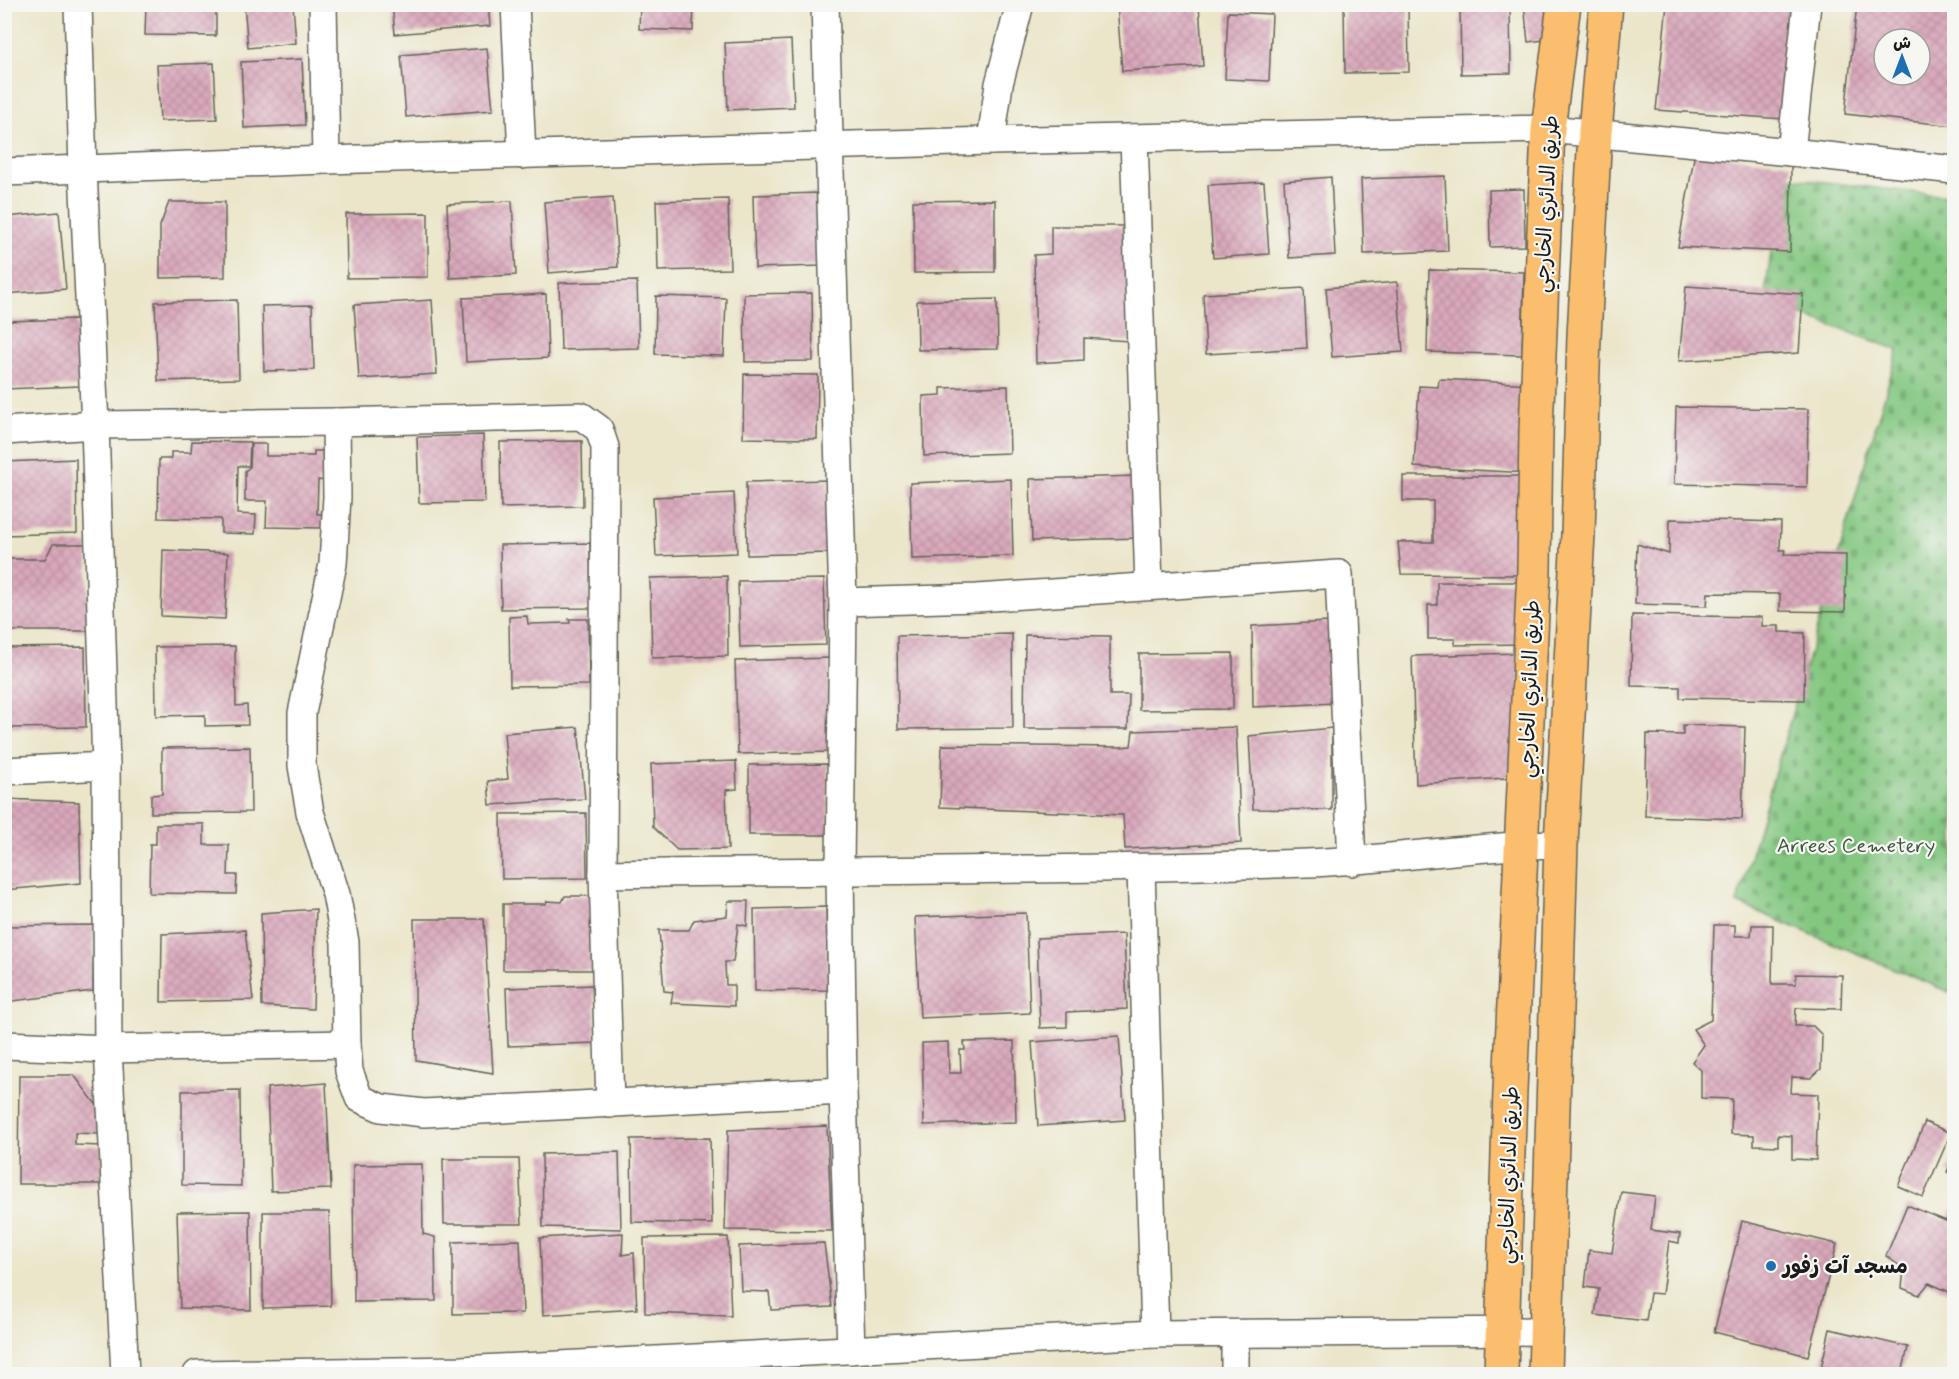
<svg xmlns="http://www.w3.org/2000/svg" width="1959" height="1379" viewBox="0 0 1959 1379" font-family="Mynerve,'Playpen Sans Arabic',sans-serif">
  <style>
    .cemetery { fill: url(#cemetery-stones); stroke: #50724e; stroke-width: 1.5 }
    .building { fill: url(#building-cross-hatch); fill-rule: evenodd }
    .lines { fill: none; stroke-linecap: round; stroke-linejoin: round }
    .street-casing { stroke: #646359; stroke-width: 30 }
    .primary-casing { stroke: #646359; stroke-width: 36 }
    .street { stroke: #fff; stroke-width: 27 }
    .primary { stroke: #fbbd6e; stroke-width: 33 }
    .poi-dot { fill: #1f6fb2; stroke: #f6f6f2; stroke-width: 2 }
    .labels { text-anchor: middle; stroke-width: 4.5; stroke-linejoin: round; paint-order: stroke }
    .street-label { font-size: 21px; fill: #1c1c1c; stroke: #f6f6f2 }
    .park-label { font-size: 21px; fill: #40583f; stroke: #f6f6f2 }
    .poi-label { font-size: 21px; font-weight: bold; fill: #1c1c1c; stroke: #f6f6f2; text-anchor: start }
  </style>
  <defs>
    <pattern id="cemetery-stones" width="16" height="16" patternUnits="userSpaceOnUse" patternTransform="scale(1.5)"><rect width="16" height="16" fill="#84c781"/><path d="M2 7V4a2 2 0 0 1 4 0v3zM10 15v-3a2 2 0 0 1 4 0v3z" fill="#71aa6f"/></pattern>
    <pattern id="building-cross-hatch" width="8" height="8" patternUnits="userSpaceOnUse" patternTransform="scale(1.5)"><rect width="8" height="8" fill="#d9a8bb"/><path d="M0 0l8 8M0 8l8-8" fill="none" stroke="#ba90a0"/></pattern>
  </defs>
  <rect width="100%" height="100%" fill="#f6f6f2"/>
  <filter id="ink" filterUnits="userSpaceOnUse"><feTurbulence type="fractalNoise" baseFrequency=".0167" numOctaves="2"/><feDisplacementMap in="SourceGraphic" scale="12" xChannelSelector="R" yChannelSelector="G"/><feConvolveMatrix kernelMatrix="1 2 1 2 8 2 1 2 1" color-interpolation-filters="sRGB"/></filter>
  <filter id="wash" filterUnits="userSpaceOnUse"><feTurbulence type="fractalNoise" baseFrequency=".008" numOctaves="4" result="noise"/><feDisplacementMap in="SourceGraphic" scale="24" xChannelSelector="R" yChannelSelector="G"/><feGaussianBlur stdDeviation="1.35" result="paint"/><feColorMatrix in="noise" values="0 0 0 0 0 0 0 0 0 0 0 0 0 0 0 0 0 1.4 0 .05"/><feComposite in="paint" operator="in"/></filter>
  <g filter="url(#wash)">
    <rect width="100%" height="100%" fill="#ebe6ca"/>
    <polygon class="cemetery" points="1782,177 1954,197 1954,994 1737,903 1898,350 1764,301"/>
    <g id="blocks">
      <g class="building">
        <polygon points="146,4 216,4 216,36 145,35"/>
        <polygon points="244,4 293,4 296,43 248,48"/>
        <polygon points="392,4 488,4 490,26 395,34"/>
        <polygon points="640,4 694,4 693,31 639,29"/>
        <polygon points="1117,4 1199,4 1203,66 1122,71"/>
        <polygon points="1408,4 1409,72 1345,73 1344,5"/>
        <polygon points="1460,4 1510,4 1511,73 1461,74"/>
        <polygon points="1524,4 1549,4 1553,39 1528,42"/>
        <polygon points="1667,4 1798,4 1784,119 1656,110"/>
        <path d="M1857,4H1954V126L1845,114ZM1884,39H1920V75H1884Z"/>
        <polygon points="1228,12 1272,14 1269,81 1225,79"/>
        <polygon points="791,40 794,107 728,110 725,43"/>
        <polygon points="487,48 493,110 406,117 401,55"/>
        <polygon points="302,59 305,125 244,128 241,62"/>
        <polygon points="214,63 217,119 160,121 157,65"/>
        <polygon points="1695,152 1791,164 1790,252 1678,247"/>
        <polygon points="1445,176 1448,251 1364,254 1361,179"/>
        <polygon points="1331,177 1335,255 1289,258 1284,181"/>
        <polygon points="1264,182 1269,254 1213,258 1208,185"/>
        <polygon points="1524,189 1525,246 1490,247 1489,190"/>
        <polygon points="818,193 821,266 755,268 753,195"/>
        <polygon points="613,197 618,267 549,273 544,202"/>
        <polygon points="728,199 730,269 658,271 656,201"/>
        <polygon points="995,200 995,272 914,273 913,201"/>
        <polygon points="512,201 516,275 450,278 447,204"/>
        <polygon points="169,202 225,202 225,277 160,278 160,226"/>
        <polygon points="59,212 66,289 5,294 5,217"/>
        <polygon points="428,213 428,277 347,278 346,214"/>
        <polygon points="1051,226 1128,226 1129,341 1084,338 1084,360 1036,363 1034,255 1051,254"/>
        <polygon points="1429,270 1524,272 1522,355 1427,352"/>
        <polygon points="637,281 639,348 561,350 559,283"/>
        <polygon points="1397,282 1403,352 1332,357 1326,288"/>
        <polygon points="1686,286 1803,294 1799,353 1679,361"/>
        <polygon points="1304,288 1307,348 1206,354 1203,294"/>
        <polygon points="812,293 813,361 745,362 744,294"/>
        <polygon points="546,294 548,358 466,362 463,298"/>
        <polygon points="656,296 726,298 724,356 655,354"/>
        <polygon points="997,299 998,349 918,350 917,301"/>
        <polygon points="237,300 239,379 158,381 155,302"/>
        <polygon points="432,300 437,374 359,379 354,305"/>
        <polygon points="312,305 314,370 264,371 262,306"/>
        <polygon points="77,319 80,386 4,389 4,321"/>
        <polygon points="744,374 818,375 817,439 743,438"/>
        <polygon points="1439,379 1535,384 1530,473 1414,467 1419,386 1438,387"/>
        <polygon points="1008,386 1010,453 924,456 923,396 941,395 941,388"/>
        <polygon points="1676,407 1808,409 1807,487 1674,484"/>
        <polygon points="483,435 485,502 419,503 417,437"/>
        <polygon points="192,441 250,442 249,466 238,466 237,514 256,515 255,534 221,533 221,519 158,518 159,459 171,459 171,452 191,452"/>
        <polygon points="582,441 583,506 501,508 500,442"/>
        <polygon points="251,444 266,444 266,456 314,456 314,451 327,451 326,481 318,480 317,514 323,514 323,528 266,527 267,501 245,501 245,471 250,467"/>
        <polygon points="76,459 77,533 4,535 4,462"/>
        <polygon points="1137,476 1139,538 1032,541 1030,479"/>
        <polygon points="1403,476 1524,476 1524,575 1401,574 1398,542 1433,542 1433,501 1403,501"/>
        <polygon points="1011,479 1013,556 912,559 910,483"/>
        <polygon points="828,480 829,553 747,555 746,482"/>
        <polygon points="734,493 737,553 656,556 653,497"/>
        <polygon points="1670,519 1781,522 1780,550 1785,550 1784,554 1846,555 1845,612 1780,611 1780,594 1708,593 1707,606 1635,604 1637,544 1669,554"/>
        <polygon points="590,543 591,608 501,609 500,545"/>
        <polygon points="53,544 88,544 88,631 4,631 4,559 45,559"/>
        <polygon points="163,550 228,553 225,619 161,616"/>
        <polygon points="727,576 728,656 652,658 650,578"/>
        <polygon points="824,579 826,645 740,647 738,581"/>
        <polygon points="1437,582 1523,582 1524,644 1455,645 1455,639 1428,639 1428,605 1437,605"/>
        <polygon points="1632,615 1762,617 1762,626 1779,626 1779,632 1805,633 1804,700 1680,698 1680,687 1631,686"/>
        <polygon points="527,616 528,624 570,623 569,619 588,619 589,685 510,686 509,617"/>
        <polygon points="1328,622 1335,703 1253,707 1252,626"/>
        <polygon points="1012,634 1013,728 898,729 897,636"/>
        <polygon points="1025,635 1110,636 1110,695 1129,695 1128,729 1024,729"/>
        <polygon points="235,646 236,706 247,705 248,725 205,726 205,715 156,716 155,647"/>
        <polygon points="85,647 86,727 4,728 4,648"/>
        <polygon points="1233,653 1233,709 1139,710 1139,654"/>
        <polygon points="1520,653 1520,759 1506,778 1416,784 1412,656"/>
        <polygon points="829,658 831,752 738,754 735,661"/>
        <polygon points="1683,725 1745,727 1742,819 1645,816 1647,734 1683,735"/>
        <polygon points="578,727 585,799 490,805 488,781 508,779 504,733"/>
        <polygon points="1236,727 1241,843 1125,849 1123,815 940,807 942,745 1119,747 1131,746 1133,731"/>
        <polygon points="1332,728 1332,810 1253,809 1249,736"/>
        <polygon points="250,747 251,812 151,813 151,795 162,794 162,748"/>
        <polygon points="736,761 737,789 726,790 728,849 677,850 653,827 651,764"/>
        <polygon points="828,764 829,835 749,835 749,765"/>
        <polygon points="4,799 79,802 81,883 4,890"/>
        <polygon points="586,813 587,878 502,879 501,814"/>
        <polygon points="156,824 204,824 204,845 229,845 228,875 237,875 236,894 149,893 150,844 156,844"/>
        <polygon points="565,896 591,896 592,970 503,970 503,904 546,904 547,901 562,902"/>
        <polygon points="728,901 748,901 747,926 738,924 733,962 725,962 726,985 734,985 734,1006 671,1003 673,992 664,991 659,930 689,930 694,920 727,916"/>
        <polygon points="826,907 828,990 755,991 754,909"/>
        <polygon points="316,909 313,1009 262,1006 261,913"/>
        <polygon points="1026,913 1030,1013 920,1018 915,917"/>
        <polygon points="414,919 484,919 493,1073 416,1060"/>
        <polygon points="94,925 93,991 5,1002 5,926"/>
        <polygon points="1714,925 1735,925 1735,936 1751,936 1752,925 1773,925 1772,984 1796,984 1796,974 1842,975 1841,1009 1796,1008 1795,1026 1813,1026 1822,1035 1821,1069 1811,1078 1792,1077 1791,1093 1818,1094 1816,1160 1792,1159 1792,1136 1778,1135 1778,1146 1754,1145 1754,1135 1731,1134 1732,1099 1701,1098 1701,1070 1692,1062 1704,1045 1693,1029 1711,1020"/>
        <polygon points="245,930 253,1000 161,1002 162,934"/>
        <polygon points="1124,934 1127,1009 1067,1012 1067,1027 1040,1028 1037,938"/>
        <polygon points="594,985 596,1043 508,1046 506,988"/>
        <polygon points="1119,1036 1125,1120 1038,1126 1032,1042"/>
        <polygon points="1014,1041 1016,1122 924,1125 922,1043 948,1042 949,1073 961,1073 960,1050 965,1050 964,1042"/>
        <polygon points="19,1075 74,1075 101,1111 101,1134 75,1133 75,1145 102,1146 102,1184 18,1184"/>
        <polygon points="326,1083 331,1189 271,1191 267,1088"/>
        <polygon points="240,1090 241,1186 182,1185 182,1091"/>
        <polygon points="1925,1122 1951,1133 1923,1197 1898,1186"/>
        <polygon points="827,1126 832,1231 725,1230 728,1130"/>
        <polygon points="710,1138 712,1224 632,1222 631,1139"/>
        <polygon points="619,1152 621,1229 543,1227 542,1154"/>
        <polygon points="1954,1156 1954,1176 1947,1172"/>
        <polygon points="443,1159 519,1159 522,1224 444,1224"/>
        <polygon points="422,1164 423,1234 435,1237 436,1301 354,1302 353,1165"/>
        <polygon points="1621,1192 1655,1196 1651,1230 1680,1234 1679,1243 1669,1241 1662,1294 1650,1293 1646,1321 1595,1315 1599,1289 1585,1287 1589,1250 1612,1253"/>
        <polygon points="1907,1205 1946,1221 1952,1208 1954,1209 1954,1294 1929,1283 1919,1295 1902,1288 1904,1269 1886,1256"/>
        <polygon points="250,1211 251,1310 180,1308 177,1212"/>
        <polygon points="263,1212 329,1212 331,1306 263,1308"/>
        <polygon points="1742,1221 1837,1244 1808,1356 1714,1332"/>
        <polygon points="623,1233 622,1255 634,1253 637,1309 543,1315 540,1238"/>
        <polygon points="728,1237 731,1316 645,1313 644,1238"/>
        <polygon points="520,1240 523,1313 453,1314 453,1242"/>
        <polygon points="824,1243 832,1307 771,1310 769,1292 741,1291 739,1246"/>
        <polygon points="1830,1329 1908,1347 1902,1374 1850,1374 1821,1368"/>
      </g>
    </g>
  </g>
  <g filter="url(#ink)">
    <use href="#blocks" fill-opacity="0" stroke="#646359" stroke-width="1.5"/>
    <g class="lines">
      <defs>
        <g id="street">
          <polyline points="78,4 83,170 95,425 106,766 108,1049 125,1374"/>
          <polyline points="323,4 326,160"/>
          <polyline points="515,4 522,155"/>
          <polyline points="825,4 843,602 840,870 843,1091 851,1350"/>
          <polyline points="1134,138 1149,586"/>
          <polyline points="991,141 999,84 1020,4"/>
          <polyline points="1791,152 1807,4"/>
          <polyline points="4,172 326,160 991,141 1548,129 1791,152 1954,170"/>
          <polyline points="336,422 337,497 333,564 302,713 302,766 310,812 336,894 345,942 347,1044 349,1071 359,1098 381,1108 424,1113 843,1091"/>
          <polyline points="4,431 95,425 336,422 581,416 599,429 605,447 603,874 610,1104"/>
          <polyline points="843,602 977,598 1339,574 1352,862"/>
          <polyline points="4,771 106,766"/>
          <polyline points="1141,869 1155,1334"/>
          <path d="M603,874C838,870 1072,871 1307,863C1392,860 1476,845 1561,844"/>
          <polyline points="4,1045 108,1049 347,1044"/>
          <polyline points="1235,1334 1235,1374"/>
          <polyline points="197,1374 461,1370 1155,1334 1546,1331"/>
        </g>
        <g id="primary">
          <polyline points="1501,1374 1510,1090 1534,570 1536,431 1548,129 1564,4"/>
          <polyline points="1545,1374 1561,844 1578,534 1584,336 1595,132 1606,4"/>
        </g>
      </defs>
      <use href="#street" class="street-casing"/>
      <use href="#primary" class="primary-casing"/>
      <use href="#street" class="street"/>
      <use href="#primary" class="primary"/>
    </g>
  </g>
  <circle class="poi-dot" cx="1771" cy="1266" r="6"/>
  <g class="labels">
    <g class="street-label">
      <text transform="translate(1546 204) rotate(-87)" y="7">طريق الدائري الخارجي</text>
      <text transform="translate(1529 689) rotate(-88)" y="7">طريق الدائري الخارجي</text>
      <text transform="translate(1508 1175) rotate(-88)" y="7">طريق الدائري الخارجي</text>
    </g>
    <g class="park-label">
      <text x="1856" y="852">Arrees Cemetery</text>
    </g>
    <g class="poi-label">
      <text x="1783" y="1273">مسجد آت زفور</text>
    </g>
  </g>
  <rect width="1959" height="1379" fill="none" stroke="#f6f6f2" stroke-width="24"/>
  <g transform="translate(1902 57)"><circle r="28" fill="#f6f6f2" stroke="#9f9f9c" stroke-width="1.5"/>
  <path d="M0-4.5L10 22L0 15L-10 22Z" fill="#1f6fb2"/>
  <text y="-9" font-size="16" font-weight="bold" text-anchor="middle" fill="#1c1c1c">ش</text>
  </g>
</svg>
